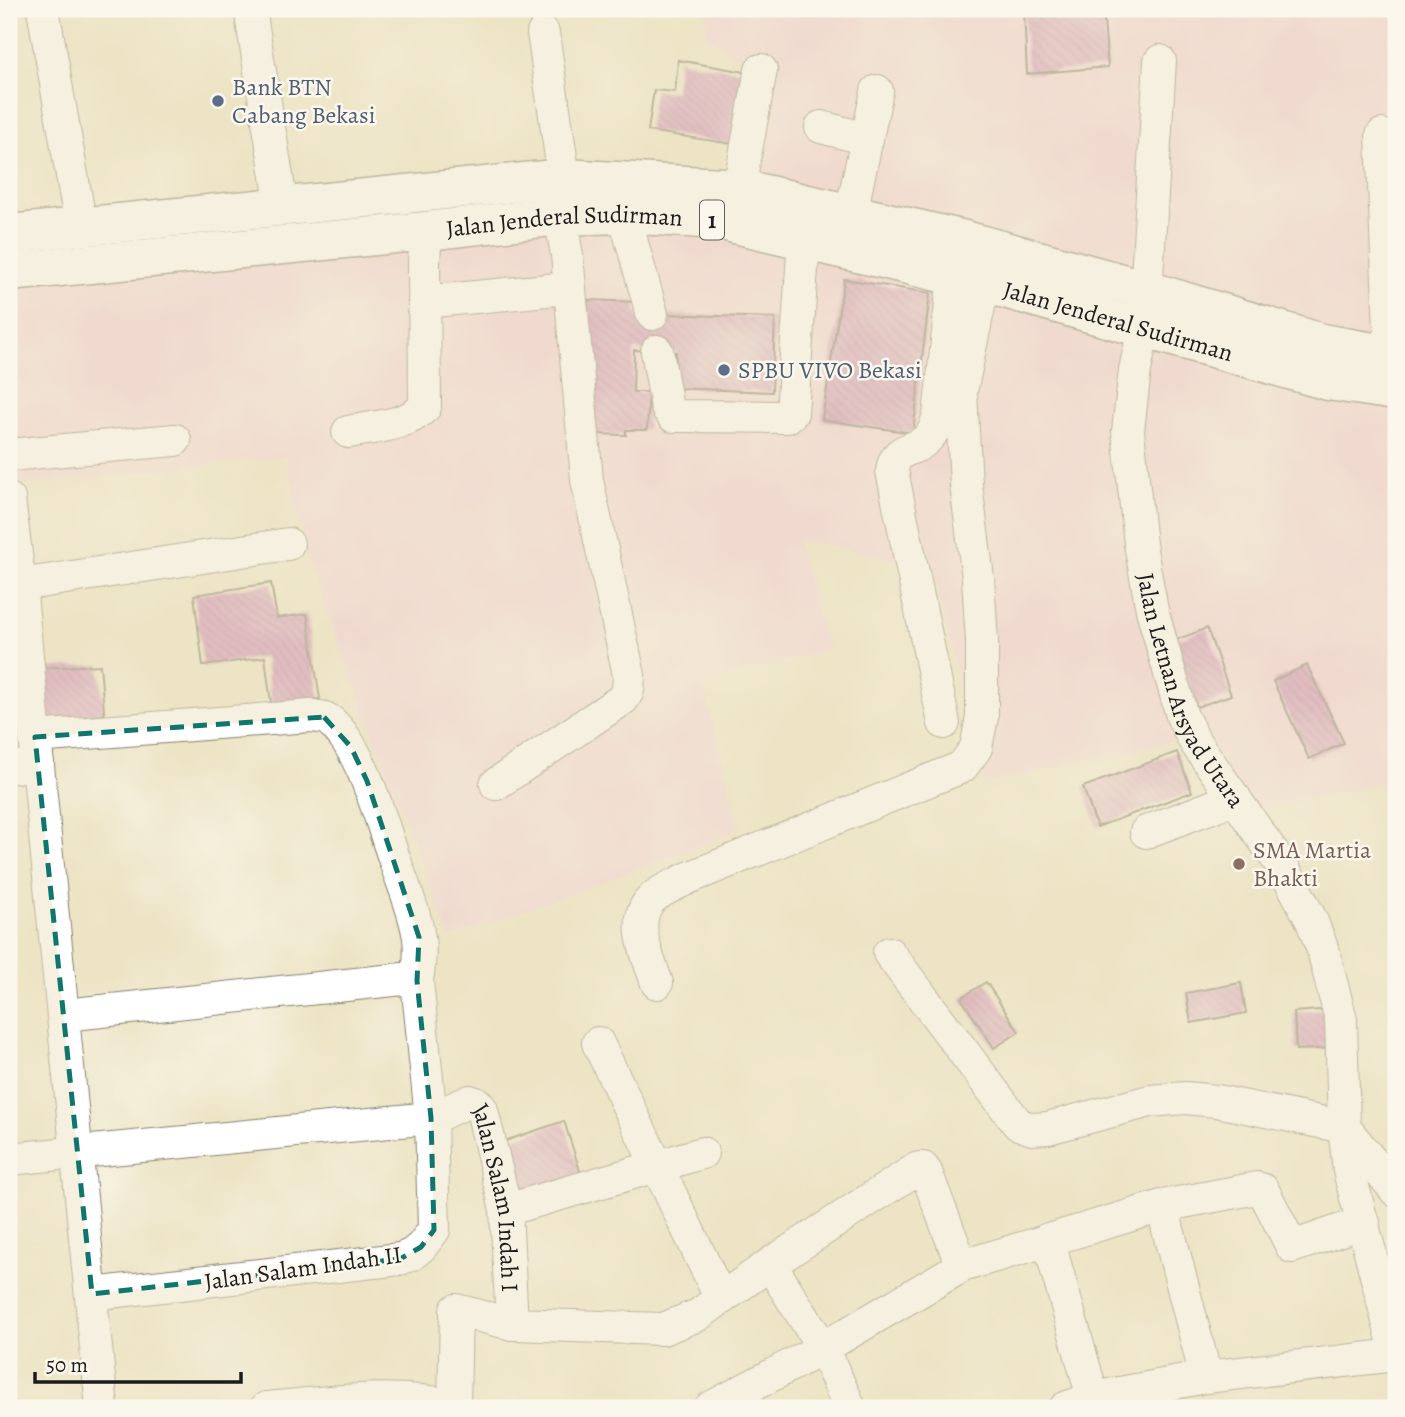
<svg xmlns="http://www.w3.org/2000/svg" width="1405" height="1417" viewBox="0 0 1405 1417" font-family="Alegreya,serif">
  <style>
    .built { fill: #f4cfdd }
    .building { fill: url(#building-back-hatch) }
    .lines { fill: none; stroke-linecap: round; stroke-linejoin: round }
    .minor-casing { stroke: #848070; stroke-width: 34 }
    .highway-casing { stroke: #848070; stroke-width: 41 }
    .minor { stroke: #fff; stroke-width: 32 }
    .highway { stroke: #fff; stroke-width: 38 }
    .marked { fill: none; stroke: #0f766e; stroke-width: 5; stroke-dasharray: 14 9; stroke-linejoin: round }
    .service-dot { fill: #5c6f8a; stroke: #fbf7ec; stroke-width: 2.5 }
    .education-dot { fill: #8d6e63; stroke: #fbf7ec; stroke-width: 2.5 }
    .labels { text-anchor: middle; stroke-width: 5; stroke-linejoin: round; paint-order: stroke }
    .shield { fill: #fbf7ec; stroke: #5f5e5a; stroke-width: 2 }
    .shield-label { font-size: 23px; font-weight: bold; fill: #1c1c1c }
    .service-label { font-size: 24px; fill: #4e5e75; stroke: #fbf7ec; text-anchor: start }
    .street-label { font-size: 24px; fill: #1c1c1c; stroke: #fbf7ec }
    .education-label { font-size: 24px; fill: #785e54; stroke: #fbf7ec; text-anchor: start }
  </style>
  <defs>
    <pattern id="building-back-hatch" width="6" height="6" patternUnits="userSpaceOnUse" patternTransform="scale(1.75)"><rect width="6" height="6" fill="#d38ebd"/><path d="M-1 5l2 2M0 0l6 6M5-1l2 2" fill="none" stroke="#aa7399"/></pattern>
  </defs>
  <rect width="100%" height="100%" fill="#fbf7ec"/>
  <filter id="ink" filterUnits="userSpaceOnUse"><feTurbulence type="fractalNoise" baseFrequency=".0143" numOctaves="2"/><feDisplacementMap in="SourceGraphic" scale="14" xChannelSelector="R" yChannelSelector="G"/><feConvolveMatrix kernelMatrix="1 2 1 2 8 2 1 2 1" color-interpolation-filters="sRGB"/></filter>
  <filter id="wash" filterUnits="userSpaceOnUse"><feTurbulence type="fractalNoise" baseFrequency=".00686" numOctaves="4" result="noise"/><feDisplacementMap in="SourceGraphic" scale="28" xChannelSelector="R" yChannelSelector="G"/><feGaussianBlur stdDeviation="1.57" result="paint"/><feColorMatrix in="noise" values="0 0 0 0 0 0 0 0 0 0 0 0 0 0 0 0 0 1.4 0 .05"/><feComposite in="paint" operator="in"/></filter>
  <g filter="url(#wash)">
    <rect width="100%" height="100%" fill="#ede4c5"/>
    <polygon class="built" points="707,9 1396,9 1396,779 1230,817 1190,737 984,784 931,567 796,539 828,649 703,684 740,831 449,938 306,556 286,456 9,487 9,234 738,188 761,70 705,36"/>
    <g id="blocks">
      <g class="building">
        <polygon points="1024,9 1103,9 1108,67 1027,74"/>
        <polygon points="678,60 756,74 732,144 648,131 654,90 675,92"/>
        <polygon points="844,279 930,293 913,433 822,420"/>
        <polygon points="588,300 636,302 636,313 775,318 772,392 674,388 676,352 634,350 633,392 649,392 647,430 626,430 626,435 593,434 584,395"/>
        <polygon points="271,583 277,618 307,614 320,699 271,703 265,657 203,666 194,595"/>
        <polygon points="1207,628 1231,695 1197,707 1173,641"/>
        <polygon points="100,665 105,723 44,726 40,668"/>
        <polygon points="1307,665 1344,743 1309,759 1273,681"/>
        <polygon points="1177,752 1192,792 1097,827 1083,787"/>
        <polygon points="986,982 1019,1032 994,1048 961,998"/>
        <polygon points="1241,983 1246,1013 1191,1023 1186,993"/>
        <polygon points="1333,1009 1335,1048 1296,1050 1294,1012"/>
        <polygon points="564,1121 583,1180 521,1200 502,1142"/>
      </g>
    </g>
  </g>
  <g filter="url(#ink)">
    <use href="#blocks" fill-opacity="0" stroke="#848070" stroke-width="2"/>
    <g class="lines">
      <defs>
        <g id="minor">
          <polyline points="43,9 81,227"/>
          <polyline points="250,9 282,207"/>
          <polyline points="543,33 564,178"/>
          <path id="s1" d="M1160,61L1144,328L1135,370L1128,431L1140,544L1152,610L1182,716L1195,742L1283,867L1311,919L1323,950L1341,1020L1344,1127L1349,1171L1396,1352"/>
          <polyline points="821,127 867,139"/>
          <polyline points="1382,135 1391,355"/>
          <polyline points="739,188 761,70"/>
          <polyline points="851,213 877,91"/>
          <polyline points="624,214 652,314"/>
          <polyline points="424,302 568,288"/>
          <polyline points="657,351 667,408 673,416 787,417 792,413 804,239"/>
          <path d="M348,432C374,427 406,426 425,407L424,262L426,231"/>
          <polyline points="9,455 175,440"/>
          <polyline points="9,499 20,585 102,1408"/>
          <polyline points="20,585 288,544"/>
          <path d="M944,723L892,471C895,444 915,454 929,437C935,431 936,423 939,415L954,275"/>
          <path d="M35,737L310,716C318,717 324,716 330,721C362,747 381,822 395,861C404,887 415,912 419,938C421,953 419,967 417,981"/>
          <polyline points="9,768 38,764"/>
          <polyline points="496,784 623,699 628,691 629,675 587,480 567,255 560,216"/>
          <polyline points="1146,832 1235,798"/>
          <polyline points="889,953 1018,1124 1032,1129 1048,1128 1150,1101 1185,1098 1217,1101 1344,1127 1396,1191"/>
          <path d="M657,983C649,959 632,925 648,903C656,892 675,885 686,879L962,767L976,748L982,717V642L978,578L966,485L961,392L984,283"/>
          <polyline points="64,1015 403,979 417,981 431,1118 434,1230 421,1247 411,1255 400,1259 92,1294"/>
          <polyline points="598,1043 721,1299"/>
          <path id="s2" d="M9,1159L431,1118L470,1101L478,1104L482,1110L506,1210L512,1324L663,1329L698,1315L770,1264L918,1168H923L926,1172L962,1266"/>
          <polyline points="1162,1206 1206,1377"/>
          <polyline points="506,1210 702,1153"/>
          <polyline points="1048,1239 1093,1398"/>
          <polyline points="770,1264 823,1348 850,1408"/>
          <path d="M266,1408C328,1402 393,1393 454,1406L456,1310L512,1324"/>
          <polyline points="710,1408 823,1348 962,1266 1162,1206 1257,1188 1263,1190 1292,1247 1364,1222"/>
          <polyline points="1065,1408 1093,1398 1206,1377 1396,1355"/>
        </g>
        <g id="highway">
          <polyline points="9,234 564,178 739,188 965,240 1147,290 1322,343 1396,356"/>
          <path id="s3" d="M9,272L426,231L560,216L624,214L718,220L984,283L1328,381L1396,391"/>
        </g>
      </defs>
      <use href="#minor" class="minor-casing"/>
      <use href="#highway" class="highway-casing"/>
      <use href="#minor" class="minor"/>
      <use href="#highway" class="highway"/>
    </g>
  </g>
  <path d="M0 0H1405V1417H0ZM324,717L351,747L367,781L419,937L417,981L431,1118L434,1230L421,1247L400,1259L92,1294L35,737Z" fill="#ede4c5" fill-opacity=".55" fill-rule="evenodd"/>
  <path class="marked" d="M324,717L351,747L367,781L419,937L417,981L431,1118L434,1230L421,1247L400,1259L92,1294L35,737Z"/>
  <g class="service-dot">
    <circle cx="218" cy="101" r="7"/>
    <circle cx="724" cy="370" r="7"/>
  </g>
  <circle class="education-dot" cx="1239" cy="864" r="7"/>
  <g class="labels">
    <rect class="shield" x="700" y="200.5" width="24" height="39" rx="5"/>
    <g class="shield-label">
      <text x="712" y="228">1</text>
    </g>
    <g class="service-label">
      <text x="232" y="95">Bank BTN<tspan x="232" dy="28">Cabang Bekasi</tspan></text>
      <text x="738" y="378">SPBU VIVO Bekasi</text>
    </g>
    <g class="street-label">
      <text dy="8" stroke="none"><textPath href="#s3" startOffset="558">Jalan Jenderal Sudirman</textPath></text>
      <text dy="8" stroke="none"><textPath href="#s3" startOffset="1125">Jalan Jenderal Sudirman</textPath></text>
      <text dy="8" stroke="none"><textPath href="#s1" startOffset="642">Jalan Letnan Arsyad Utara</textPath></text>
      <text dy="8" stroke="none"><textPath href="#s2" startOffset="572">Jalan Salam Indah I</textPath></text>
      <text transform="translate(303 1268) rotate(-8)" y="8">Jalan Salam Indah II</text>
    </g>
    <g class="education-label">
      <text x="1253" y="858">SMA Martia<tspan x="1253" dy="28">Bhakti</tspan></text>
    </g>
  </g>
  <rect width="1405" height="1417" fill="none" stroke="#fbf7ec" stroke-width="35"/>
  <path d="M35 1372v10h206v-10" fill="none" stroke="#1c1c1c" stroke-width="3.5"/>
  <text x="46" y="1372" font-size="21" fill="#1c1c1c" stroke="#fbf7ec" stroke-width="5" paint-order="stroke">50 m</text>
</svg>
